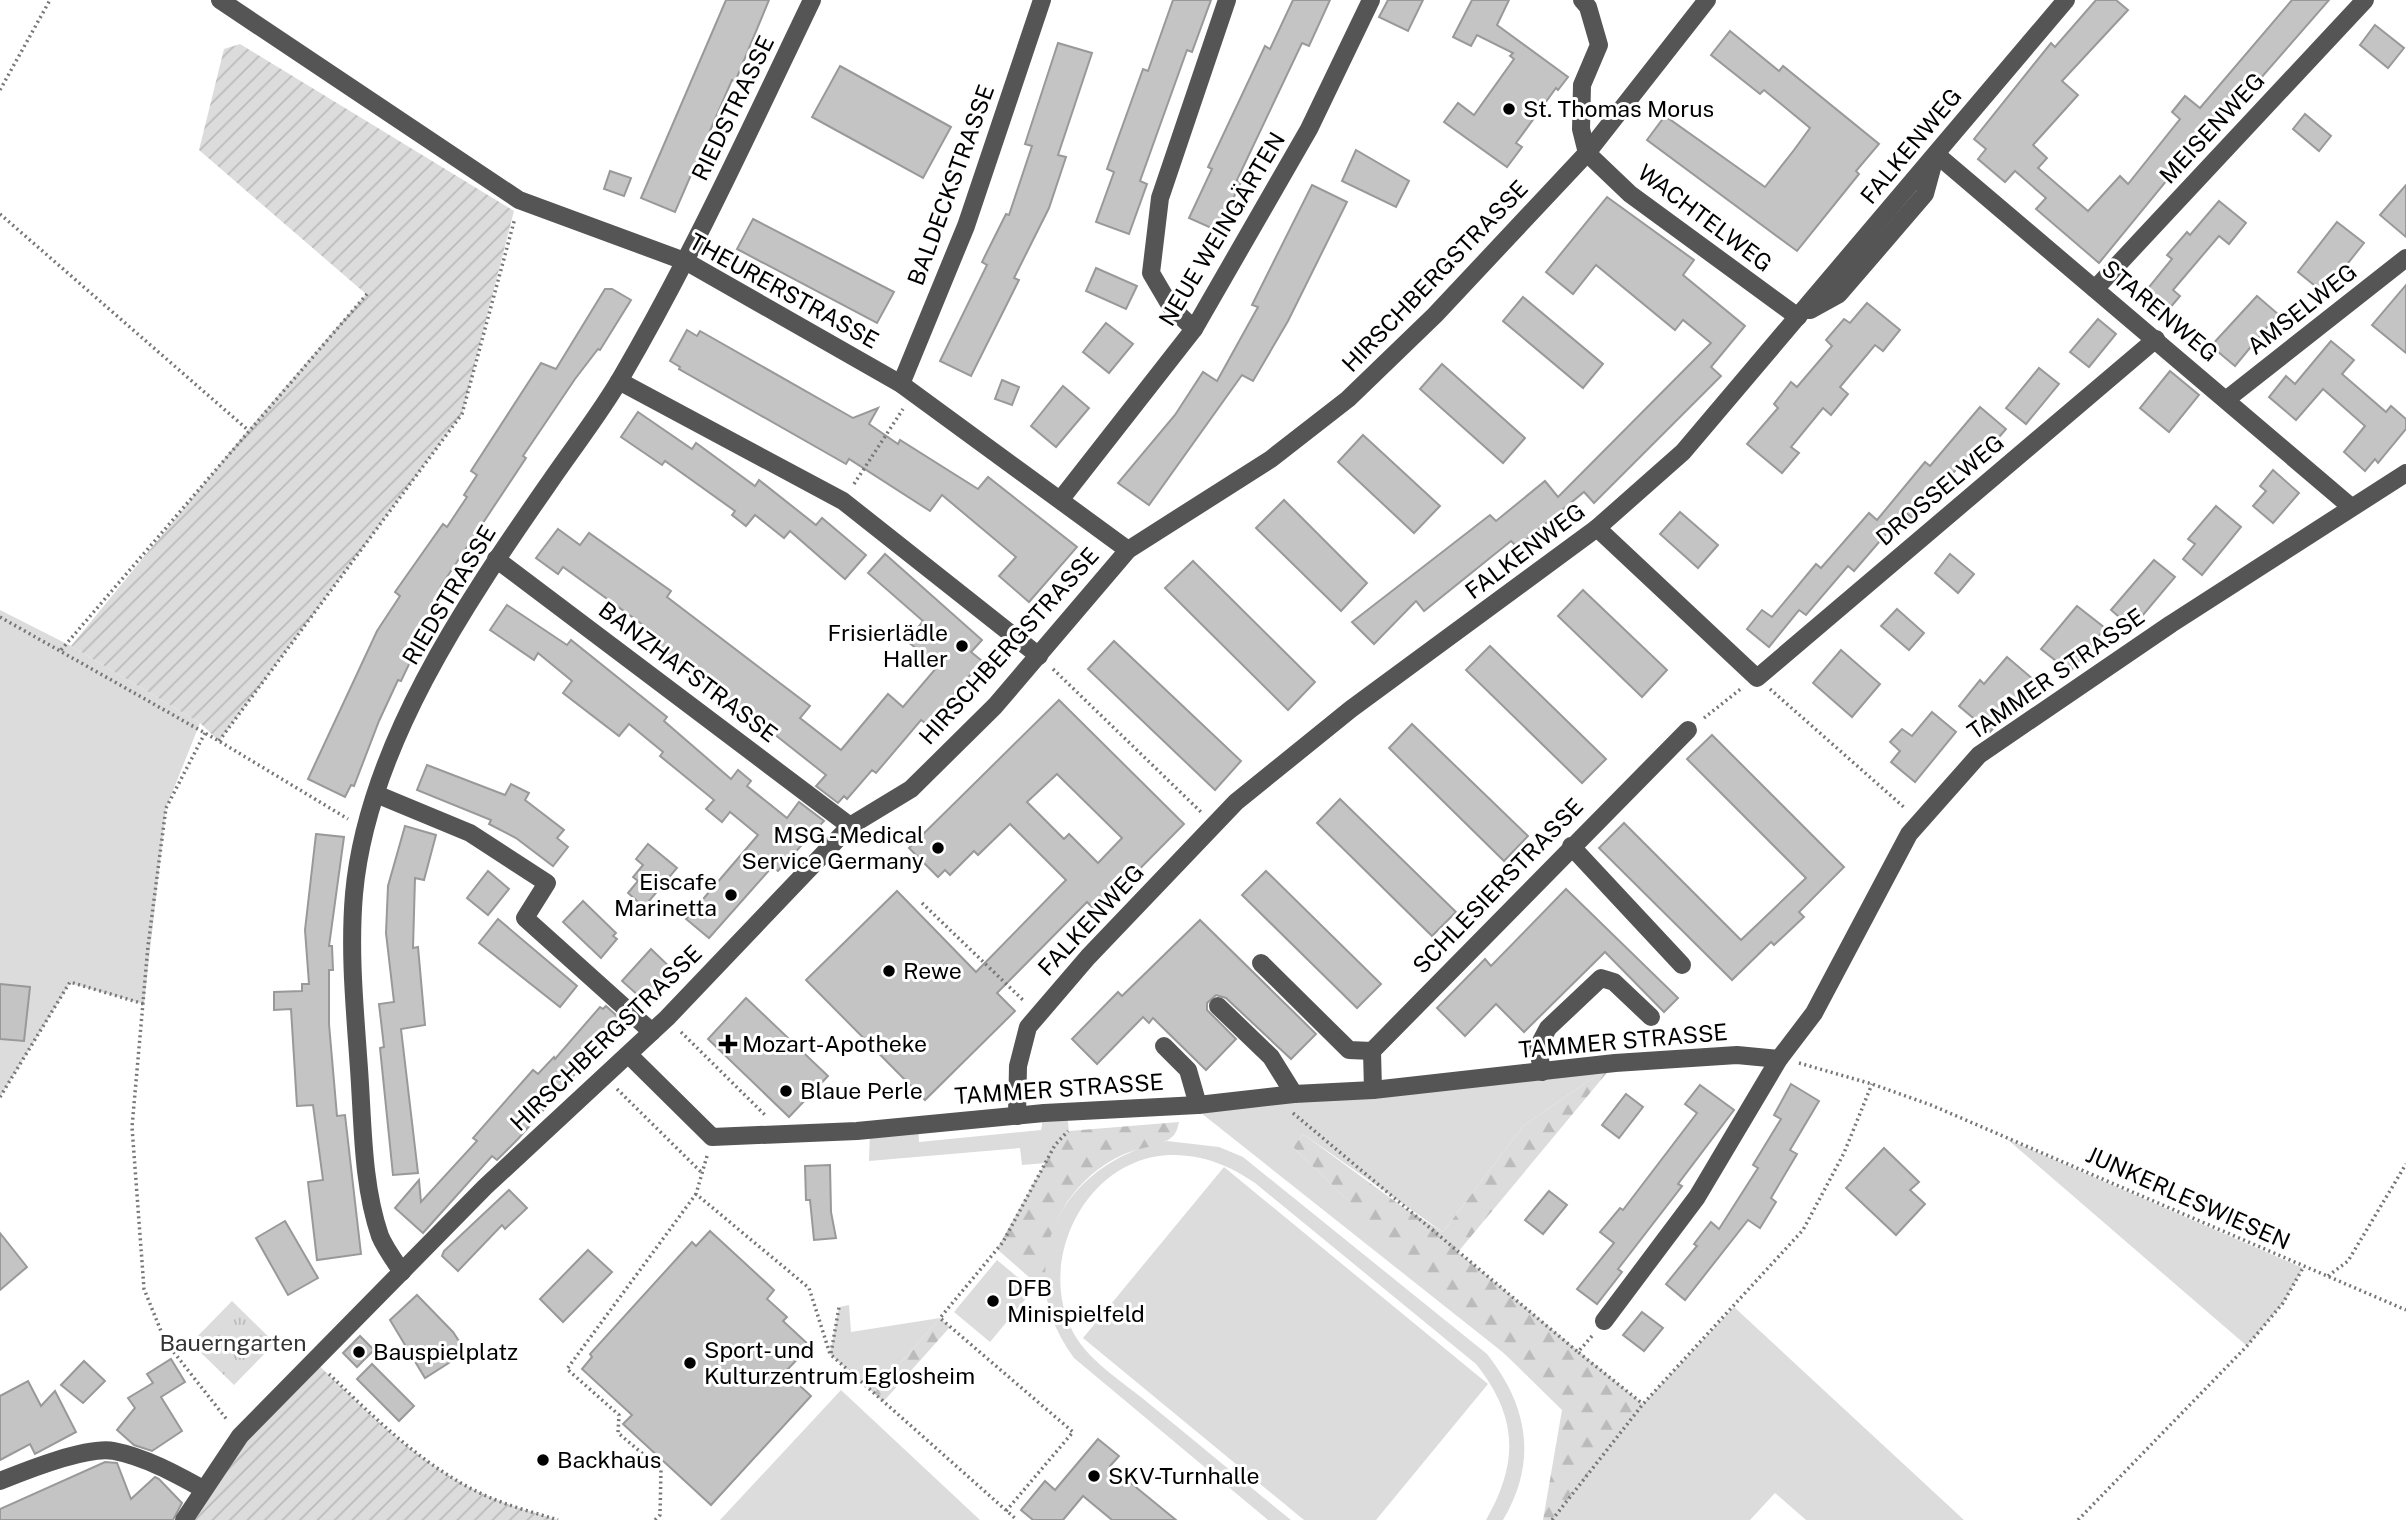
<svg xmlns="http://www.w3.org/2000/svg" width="2406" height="1520" viewBox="0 0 2406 1520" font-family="'Public Sans',sans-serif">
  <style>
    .grass { fill: #dcdcdc }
    .forest { fill: url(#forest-firs) }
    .park { fill: url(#park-tufts) }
    .garden { fill: url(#garden-furrows) }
    .building { fill: #c4c4c4; stroke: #999; stroke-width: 2; fill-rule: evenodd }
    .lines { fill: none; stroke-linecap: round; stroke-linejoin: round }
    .path { stroke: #777; stroke-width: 3.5; stroke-dasharray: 2 3.5; stroke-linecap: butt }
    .minor { stroke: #555; stroke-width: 18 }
    .poi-dot { fill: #000; stroke: #fff; stroke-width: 2.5 }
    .labels { text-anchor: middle; stroke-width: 6; stroke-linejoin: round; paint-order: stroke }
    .street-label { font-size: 23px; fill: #000; stroke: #fff }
    .poi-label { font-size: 23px; fill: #000; stroke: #fff; text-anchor: start }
    .park-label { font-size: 23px; fill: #333; stroke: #fff }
  </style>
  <defs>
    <pattern id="forest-firs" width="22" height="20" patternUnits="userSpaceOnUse" patternTransform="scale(1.75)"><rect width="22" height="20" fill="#dcdcdc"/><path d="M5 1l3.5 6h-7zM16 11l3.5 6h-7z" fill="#bbb"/></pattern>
    <pattern id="park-tufts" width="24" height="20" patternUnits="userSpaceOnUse" patternTransform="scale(1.75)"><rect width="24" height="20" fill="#dcdcdc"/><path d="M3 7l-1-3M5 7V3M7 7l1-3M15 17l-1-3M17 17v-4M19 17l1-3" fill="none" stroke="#bbb"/></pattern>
    <pattern id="garden-furrows" width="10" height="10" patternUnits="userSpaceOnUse" patternTransform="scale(1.75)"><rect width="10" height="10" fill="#dcdcdc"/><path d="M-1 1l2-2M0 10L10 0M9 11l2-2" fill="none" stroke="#bbb"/></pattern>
  </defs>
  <rect width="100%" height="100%" fill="#fff"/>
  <g class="grass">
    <polygon points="0,610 71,646 200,723 166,808 144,1004 70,983 0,1097"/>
    <polygon points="1615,1063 1523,1126 1443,1232 1303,1134 1293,1147 1510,1358 1191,1105"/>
    <polygon points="1067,1112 1069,1131 1055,1145 1046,1163 1022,1165 1020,1148 869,1161 870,1129 918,1124 919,1142 1041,1130 1044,1113"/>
    <polygon points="2007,1139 2303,1268 2283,1303 2247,1346"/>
    <path d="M1167,1141L1219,1147L1243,1157L1487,1354C1528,1406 1538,1461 1503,1520H1486C1519,1462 1518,1417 1476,1364L1255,1183C1229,1165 1203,1155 1171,1155C1088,1157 1037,1257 1071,1328C1085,1359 1122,1381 1147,1402C1195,1441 1243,1481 1291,1520H1268L1074,1358C1006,1266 1062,1162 1167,1141Z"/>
    <polygon points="1224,1167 1488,1384 1376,1520 1304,1520 1083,1338"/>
    <polygon points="997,1260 1033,1290 990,1342 954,1312"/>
    <polygon points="849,1305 851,1332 940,1318 874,1393 830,1354 839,1307"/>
    <polygon points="1734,1307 1964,1520 1806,1520 1775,1493 1750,1520 1552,1520 1643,1404"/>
    <polygon points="841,1390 980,1520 720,1520"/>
  </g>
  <g class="forest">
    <polygon points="1615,1063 1458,1252 1643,1404 1552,1520 1543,1520 1562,1410 1293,1147 1303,1134 1400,1205 1443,1232 1523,1126"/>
    <path d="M1179,1122C1177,1130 1176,1135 1168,1140C1155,1147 1137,1148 1122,1155C1071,1179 1037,1235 1047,1293L997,1249L1055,1145L1069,1131Z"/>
    <polygon points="940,1318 950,1327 883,1402 874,1393"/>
  </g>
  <polygon class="park" points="232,1301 275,1343 234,1385 191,1343"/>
  <g class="garden">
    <polygon points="240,44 514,211 462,414 219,741 200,723 71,646 248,430 366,294 199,150 224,49"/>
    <path d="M314,1361C368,1412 422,1469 492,1498C513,1507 536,1513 558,1520H195L187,1515L203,1489Z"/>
  </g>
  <g class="building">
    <polygon points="726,0 769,0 735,82 732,80 675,212 641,198"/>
    <polygon points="1173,0 1211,0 1192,52 1187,50 1140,181 1147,184 1129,234 1096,222 1114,172 1107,169 1143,69 1148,71"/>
    <polygon points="1293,0 1330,0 1309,46 1302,43 1237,180 1241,182 1218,231 1189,218 1212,169 1208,167 1265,46 1270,49"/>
    <polygon points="1388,0 1423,0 1408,31 1379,17"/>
    <polygon points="1472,0 1509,0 1497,25 1568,77 1558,90 1556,88 1516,143 1522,147 1507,167 1444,122 1458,103 1474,115 1514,59 1510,56 1513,53 1477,35 1471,46 1453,37"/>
    <polygon points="2096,0 2116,0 2128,10 2062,81 2078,95 2033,145 2047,158 2038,168 2088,211 2120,176 2128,184 2180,119 2172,112 2185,96 2200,108 2292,0 2329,0 2233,110 2231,108 2197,149 2194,147 2099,263 2036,209 2046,198 2015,171 2005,182 1978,159 1986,149 1974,139 2051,43 2055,47"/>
    <polygon points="2375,25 2404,48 2388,68 2360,45"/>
    <polygon points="1730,31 1779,71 1783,66 1879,144 1856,171 1859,174 1797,251 1647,140 1665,116 1765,187 1794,150 1810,128 1764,90 1760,94 1711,55"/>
    <polygon points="1058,43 1092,53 1058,155 1066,157 1049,208 1014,278 1019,280 971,376 940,361 987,265 982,262 1006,214 1009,215 1032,146 1025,144"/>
    <polygon points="840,66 951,127 923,178 812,117"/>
    <polygon points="2305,114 2331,136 2319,151 2293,129"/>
    <polygon points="1356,150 1409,181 1396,207 1342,181"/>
    <polygon points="610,171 631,178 624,196 604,189"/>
    <polygon points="1312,185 1347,202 1288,321 1253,381 1242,375 1149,505 1118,483 1175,415 1203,372 1217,381 1258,307 1252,305"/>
    <polygon points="2406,185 2406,237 2380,215"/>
    <polygon points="1607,197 1694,260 1683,275 1745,326 1711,367 1721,376 1594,503 1584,492 1517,547 1511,541 1424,611 1416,601 1374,644 1352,622 1490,515 1496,521 1545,481 1558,497 1711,343 1683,320 1675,330 1596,265 1573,294 1546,272"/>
    <polygon points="2219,201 2246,223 2229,244 2219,236 2173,290 2180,296 2163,316 2140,298 2172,259 2167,255 2187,232 2190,235"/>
    <polygon points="753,219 894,292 877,323 737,249"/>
    <polygon points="2337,222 2364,243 2324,293 2298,272"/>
    <polygon points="1096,268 1137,286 1126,309 1086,291"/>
    <polygon points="2406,285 2406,353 2372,325"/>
    <polygon points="605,289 612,289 631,300 600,350 598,349 575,379 523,456 526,458 441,586 447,589 414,643 413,656 401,681 398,680 379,721 354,786 351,785 345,797 308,779 377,631 400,596 395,592 443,524 447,527 467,497 464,495 477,475 471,471 541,363 556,369"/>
    <polygon points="2257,296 2278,314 2235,366 2211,346"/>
    <polygon points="1523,297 1603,364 1583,388 1503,321"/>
    <polygon points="1867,303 1900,330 1883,351 1875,345 1840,387 1848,394 1831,415 1823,408 1791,447 1799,453 1782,473 1747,444 1778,408 1774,404 1791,382 1797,387 1832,346 1826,340 1844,319 1850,323"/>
    <polygon points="2098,319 2116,334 2089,367 2070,352"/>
    <polygon points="1106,323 1133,344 1109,373 1083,352"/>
    <polygon points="687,330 697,336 700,331 853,418 878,408 869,424 898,444 900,440 978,489 988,477 1077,547 1029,602 999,576 1016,557 942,495 930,511 849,459 846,464 679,369 680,367 670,361"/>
    <polygon points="2331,341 2354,360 2342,374 2386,412 2391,406 2406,419 2406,429 2378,463 2375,459 2365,471 2344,452 2365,426 2323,389 2296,420 2269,397 2286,376 2295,384"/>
    <polygon points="1442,364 1525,438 1503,463 1420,389"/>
    <polygon points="2039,368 2059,384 2026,424 2006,408"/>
    <polygon points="2170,371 2199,395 2169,432 2140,408"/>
    <polygon points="1002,380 1019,387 1012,405 995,399"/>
    <polygon points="1063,386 1089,408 1056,447 1031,426"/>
    <polygon points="1980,407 2006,429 1968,473 1959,466 1914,519 1905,512 1854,571 1848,566 1806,615 1799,610 1769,647 1747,629 1762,610 1772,617 1816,564 1821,568 1869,513 1877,520 1925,462 1930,466"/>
    <polygon points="638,412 692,449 696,443 755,486 759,480 816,525 822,518 866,555 845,579 790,531 784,538 755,515 746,526 732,515 735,511 665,461 662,465 621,437"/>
    <polygon points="1363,435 1440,506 1414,533 1338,462"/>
    <polygon points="2273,470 2299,493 2273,523 2253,506 2266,491 2260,486"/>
    <polygon points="1284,500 1367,583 1341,611 1256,528"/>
    <polygon points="2216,506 2241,527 2202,575 2183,559 2195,544 2188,539"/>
    <polygon points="1680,512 1718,545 1698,568 1660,534"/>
    <polygon points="558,529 580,545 589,533 671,591 667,597 810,706 800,718 841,750 888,694 903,707 938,666 907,641 923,621 868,573 885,554 982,640 971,652 982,661 928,725 921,720 876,773 872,770 847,799 844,796 838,803 816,786 826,775 698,674 697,676 656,644 661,638 563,567 558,574 536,558"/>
    <polygon points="1950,554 1974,574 1958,593 1935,573"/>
    <polygon points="2154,560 2175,577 2132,628 2111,610"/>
    <polygon points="1193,561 1315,682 1288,710 1165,588"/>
    <polygon points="1583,590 1667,670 1642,697 1558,616"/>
    <polygon points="507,605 567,645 571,640 667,717 664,721 731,779 738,770 751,781 747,786 787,818 799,802 824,821 778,871 772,867 709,938 686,919 758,835 730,812 722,822 706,809 714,800 660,756 663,752 629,724 619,736 563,693 572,681 538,653 534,660 490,630"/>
    <polygon points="2077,606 2105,628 2070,672 2041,649"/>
    <polygon points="1897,609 1924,633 1909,650 1881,626"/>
    <polygon points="1114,641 1241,761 1215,790 1088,669"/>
    <polygon points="1490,646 1606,759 1582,783 1466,670"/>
    <polygon points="1841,650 1880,684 1852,717 1813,683"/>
    <polygon points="2007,657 2034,680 1990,732 1959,706 1980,680 1984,684"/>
    <path d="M1059,700L1184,824L1097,912L1087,902L997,993L1015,1011L925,1100L806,980L897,891L976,972L1066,880L1010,824L978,855L974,851L950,875L945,870L938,877L909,848ZM1057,774L1122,838L1098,863L1069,834L1064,839L1027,802Z"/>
    <polygon points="1932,712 1956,732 1915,782 1891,762 1900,751 1890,742 1902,729 1912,736"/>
    <polygon points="1412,724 1528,836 1504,861 1389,748"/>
    <polygon points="1712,735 1844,867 1799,912 1804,917 1774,945 1771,942 1732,980 1599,848 1624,823 1741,940 1806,878 1687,759"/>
    <polygon points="427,765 505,795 511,784 529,793 525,800 564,830 557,838 568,847 553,866 516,838 489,824 491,820 417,790"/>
    <polygon points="1340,799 1456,912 1432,936 1317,823"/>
    <polygon points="405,826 436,835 424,880 415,878 413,948 418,947 425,1025 401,1029 418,1173 393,1175 380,1048 384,1047 379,1004 394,1002 386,933 388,886"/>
    <polygon points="316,834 344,837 329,946 332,946 333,970 329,970 329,1024 337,1116 345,1115 361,1254 317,1260 308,1182 323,1180 313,1105 297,1106 291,1009 274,1010 274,992 302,991 302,984 309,984 305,930"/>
    <polygon points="648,844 677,868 644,907 628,893 638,881 633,877 643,865 636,859"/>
    <polygon points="488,871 509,889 488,915 467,898"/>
    <polygon points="1266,871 1381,984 1357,1008 1242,895"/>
    <polygon points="1566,889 1678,998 1664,1012 1605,952 1524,1032 1496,1004 1465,1036 1437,1008 1485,959 1491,966"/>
    <polygon points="583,901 616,933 613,936 617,939 601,958 563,922"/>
    <polygon points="498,919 577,986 560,1007 479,943"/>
    <polygon points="1200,920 1316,1034 1291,1059 1226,998 1216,995 1207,1003 1207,1010 1236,1039 1206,1070 1153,1018 1149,1023 1143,1017 1097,1064 1072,1039 1118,992 1122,996"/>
    <polygon points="651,949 676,973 648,1004 622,981"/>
    <polygon points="0,984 30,987 24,1041 0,1039"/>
    <polygon points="746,998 828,1076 789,1117 708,1039"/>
    <polygon points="606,1006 618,1017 614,1020 622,1028 601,1049 594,1042 568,1070 574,1075 518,1139 497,1160 492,1156 423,1233 395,1208 419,1180 421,1202 477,1141 473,1138 533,1070 538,1074 554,1057 555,1059 600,1007 603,1009"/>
    <polygon points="1791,1084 1819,1101 1790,1150 1797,1154 1771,1198 1776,1202 1760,1228 1748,1220 1685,1300 1666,1284 1697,1246 1694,1244 1711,1222 1719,1229 1758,1168 1753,1165 1781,1119 1774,1115"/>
    <polygon points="1700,1085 1734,1110 1678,1184 1682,1186 1618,1269 1622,1272 1597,1304 1577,1289 1614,1243 1600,1232 1620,1208 1623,1210 1697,1113 1685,1104"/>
    <polygon points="1626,1094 1643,1107 1619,1138 1602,1125"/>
    <polygon points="1884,1148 1919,1182 1910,1190 1925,1204 1896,1235 1846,1188"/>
    <polygon points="830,1165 831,1212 836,1238 814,1240 810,1200 806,1200 805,1166"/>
    <polygon points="509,1190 527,1208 505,1229 502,1225 458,1271 442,1256 444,1251"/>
    <polygon points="1549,1191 1567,1205 1543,1234 1525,1220"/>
    <polygon points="285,1221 318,1278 288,1295 256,1238"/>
    <polygon points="710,1231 774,1290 767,1299 787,1317 783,1321 810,1346 785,1372 811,1396 711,1505 623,1424 632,1415 582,1369 592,1357 590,1354 692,1242 696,1246"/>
    <polygon points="0,1233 27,1267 0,1290"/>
    <polygon points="588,1250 612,1272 563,1322 540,1299"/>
    <polygon points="417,1295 453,1332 466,1352 425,1378 390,1320"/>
    <polygon points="1642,1312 1663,1328 1644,1351 1623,1335"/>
    <polygon points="360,1336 374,1350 357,1367 343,1353"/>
    <polygon points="171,1359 185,1382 161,1397 182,1431 152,1451 134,1445 117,1430 135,1408 128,1398 153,1383 147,1374"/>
    <polygon points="84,1361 105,1381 83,1403 61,1385"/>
    <polygon points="372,1364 414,1406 399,1421 357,1379"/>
    <polygon points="28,1381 41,1406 55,1391 76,1432 35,1454 30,1444 0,1460 0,1396"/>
    <polygon points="1098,1439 1119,1456 1110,1466 1176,1520 1112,1520 1083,1496 1063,1520 1033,1520 1021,1510 1045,1481 1055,1490"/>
    <polygon points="105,1462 117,1463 131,1499 155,1477 159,1479 182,1503 173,1520 0,1520 0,1509"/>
  </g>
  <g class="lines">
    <g class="path">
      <polyline points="0,90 50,0"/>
      <polyline points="0,214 248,430"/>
      <polyline points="854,484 903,409"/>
      <polyline points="0,617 219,741 348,819"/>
      <polyline points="61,650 367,294"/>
      <polyline points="1053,669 1201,812"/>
      <polyline points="1770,689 1906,809"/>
      <polyline points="1704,718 1742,688"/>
      <polyline points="205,733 166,808 148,946 132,1127 144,1289 165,1341 228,1421"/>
      <polyline points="219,741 462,414 515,218"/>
      <polyline points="922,903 1024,1001"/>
      <polyline points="681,1032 765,1115"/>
      <polyline points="1799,1063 1872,1084 1931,1105 2406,1310"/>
      <polyline points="617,1089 701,1172"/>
      <polyline points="0,1097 70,982 144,1004"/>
      <polyline points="1293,1113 1578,1352"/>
      <polyline points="707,1156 696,1194 809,1288 830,1354 1017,1520"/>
      <polyline points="2328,1276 2348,1261 2406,1164"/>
      <polyline points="1592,1336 1578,1352 1643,1404"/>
      <polyline points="831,1353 839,1307"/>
      <path d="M329,1374C378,1421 428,1471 491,1498C512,1507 536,1513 558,1520"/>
      <polyline points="1006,1511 1073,1432 940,1318 1003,1242 1055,1145 1068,1131"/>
      <polyline points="655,1520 660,1515 661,1469 618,1433 619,1415 567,1369 696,1194"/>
      <polyline points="1552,1520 1643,1404 1803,1230 1844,1153 1872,1084"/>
      <polyline points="2078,1520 2247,1346 2283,1303 2303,1268"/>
    </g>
    <g class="minor">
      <polyline points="220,0 519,200 687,262 901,384 1128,550"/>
      <polyline points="1582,0 1588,7 1599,45 1582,85 1581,129 1587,153"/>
      <polyline points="1587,153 1630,194 1798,317"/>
      <polyline points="1936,154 2350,506"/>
      <polyline points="2095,289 2365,0"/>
      <polyline points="1810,310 1839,294 1925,194 1934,161"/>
      <polyline points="1194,329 1171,307 1151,273 1160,198 1227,0"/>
      <polyline points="619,381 843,501 1039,656"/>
      <polyline points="901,384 966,226 1042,0"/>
      <polyline points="2227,399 2406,258"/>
      <polyline points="1061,499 1194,329 1309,129 1371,0"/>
      <polyline points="1597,528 1757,678 2156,339"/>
      <polyline points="496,559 850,826"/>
      <polyline points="376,794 470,833 547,883 525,918 652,1032"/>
      <polyline points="1571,846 1682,965"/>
      <polyline points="1261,963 1349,1050 1372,1051"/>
      <polyline points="1218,1006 1271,1057 1294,1094"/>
      <polyline points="1164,1046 1188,1070 1198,1105"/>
      <polyline points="629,1055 712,1137 857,1131 1044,1113 1198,1105 1294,1094 1373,1090 1615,1063 1737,1055 1779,1059"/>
      <polyline points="1542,1072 1538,1047 1548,1028 1601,978 1614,982 1651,1017"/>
      <polyline points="1373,1090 1372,1051 1688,730"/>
      <polyline points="1017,1116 1018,1066 1028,1027 1088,957 1236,802 1351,709 1597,528 1683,452 2066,0"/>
      <path d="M402,1272C394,1260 385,1248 380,1236C362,1184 363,1123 359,1069C355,1010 349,953 354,894C367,748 465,604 547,486C572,449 600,414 622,376C693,254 751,127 812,0"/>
      <polyline points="1604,1321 1697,1197 1779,1059 1814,1013 1909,834 1979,755 2171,624 2406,473"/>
      <path d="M0,1481C27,1470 87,1446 114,1451C145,1457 176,1474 203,1489"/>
      <polyline points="184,1520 240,1436 485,1187 667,1018 850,826 911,789 995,706 1128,550 1271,459 1348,399 1435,315 1587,153 1707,0"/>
    </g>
  </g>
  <g class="poi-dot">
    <circle cx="1509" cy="109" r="7"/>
    <circle cx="962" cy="646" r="7"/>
    <circle cx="938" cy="848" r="7"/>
    <circle cx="731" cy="895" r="7"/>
    <circle cx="889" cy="971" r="7"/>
    <path d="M724.5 1033.5h7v7h7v7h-7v7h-7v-7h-7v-7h7z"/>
    <circle cx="786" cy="1091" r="7"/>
    <circle cx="993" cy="1301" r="7"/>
    <circle cx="359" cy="1352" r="7"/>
    <circle cx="690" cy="1363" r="7"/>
    <circle cx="543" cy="1460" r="7"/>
    <circle cx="1094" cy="1476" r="7"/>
  </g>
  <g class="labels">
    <g class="street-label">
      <text transform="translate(733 108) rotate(-64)" y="8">RIEDSTRASSE</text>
      <text transform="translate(2212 128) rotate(-47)" y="8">MEISENWEG</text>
      <text transform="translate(1911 146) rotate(-50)" y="8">FALKENWEG</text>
      <text transform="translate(951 185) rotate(-70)" y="8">BALDECKSTRASSE</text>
      <text transform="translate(1705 218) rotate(37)" y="8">WACHTELWEG</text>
      <text transform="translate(1222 229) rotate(-59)" y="8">NEUE WEINGÄRTEN</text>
      <text transform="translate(1435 276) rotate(-46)" y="8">HIRSCHBERGSTRASSE</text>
      <text transform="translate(784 291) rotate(29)" y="8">THEURERSTRASSE</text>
      <text transform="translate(2302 309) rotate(-38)" y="8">AMSELWEG</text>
      <text transform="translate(2160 311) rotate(40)" y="8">STARENWEG</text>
      <text transform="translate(1940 490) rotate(-40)" y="8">DROSSELWEG</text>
      <text transform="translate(1525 551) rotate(-37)" y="8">FALKENWEG</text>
      <text transform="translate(449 595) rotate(-59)" y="8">RIEDSTRASSE</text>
      <text transform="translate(1009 646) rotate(-48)" y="8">HIRSCHBERGSTRASSE</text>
      <text transform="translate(688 672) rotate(37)" y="8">BANZHAFSTRASSE</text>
      <text transform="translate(2056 674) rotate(-35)" y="8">TAMMER STRASSE</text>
      <text transform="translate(1498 886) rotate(-46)" y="8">SCHLESIERSTRASSE</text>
      <text transform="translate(1091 920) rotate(-47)" y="8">FALKENWEG</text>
      <text transform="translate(606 1038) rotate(-44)" y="8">HIRSCHBERGSTRASSE</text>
      <text transform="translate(1623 1041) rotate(-5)" y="8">TAMMER STRASSE</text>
      <text transform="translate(1059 1089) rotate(-4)" y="8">TAMMER STRASSE</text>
      <text transform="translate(2188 1198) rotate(24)" y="8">JUNKERLESWIESEN</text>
    </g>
    <g class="poi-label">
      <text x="1523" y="117">St. Thomas Morus</text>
      <text x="948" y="641" text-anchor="end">Frisierlädle<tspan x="948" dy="26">Haller</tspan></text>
      <text x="924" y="843" text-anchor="end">MSG - Medical<tspan x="924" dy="26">Service Germany</tspan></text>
      <text x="717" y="890" text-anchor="end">Eiscafe<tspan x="717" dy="26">Marinetta</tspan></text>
      <text x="903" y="979">Rewe</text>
      <text x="742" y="1052">Mozart-Apotheke</text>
      <text x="800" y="1099">Blaue Perle</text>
      <text x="1007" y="1296">DFB<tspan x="1007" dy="26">Minispielfeld</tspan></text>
      <text x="704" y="1358">Sport- und<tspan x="704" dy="26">Kulturzentrum Eglosheim</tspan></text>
      <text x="373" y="1360">Bauspielplatz</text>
      <text x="557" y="1468">Backhaus</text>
      <text x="1108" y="1484">SKV-Turnhalle</text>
    </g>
    <g class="park-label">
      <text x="233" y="1351">Bauerngarten</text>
    </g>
  </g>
</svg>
